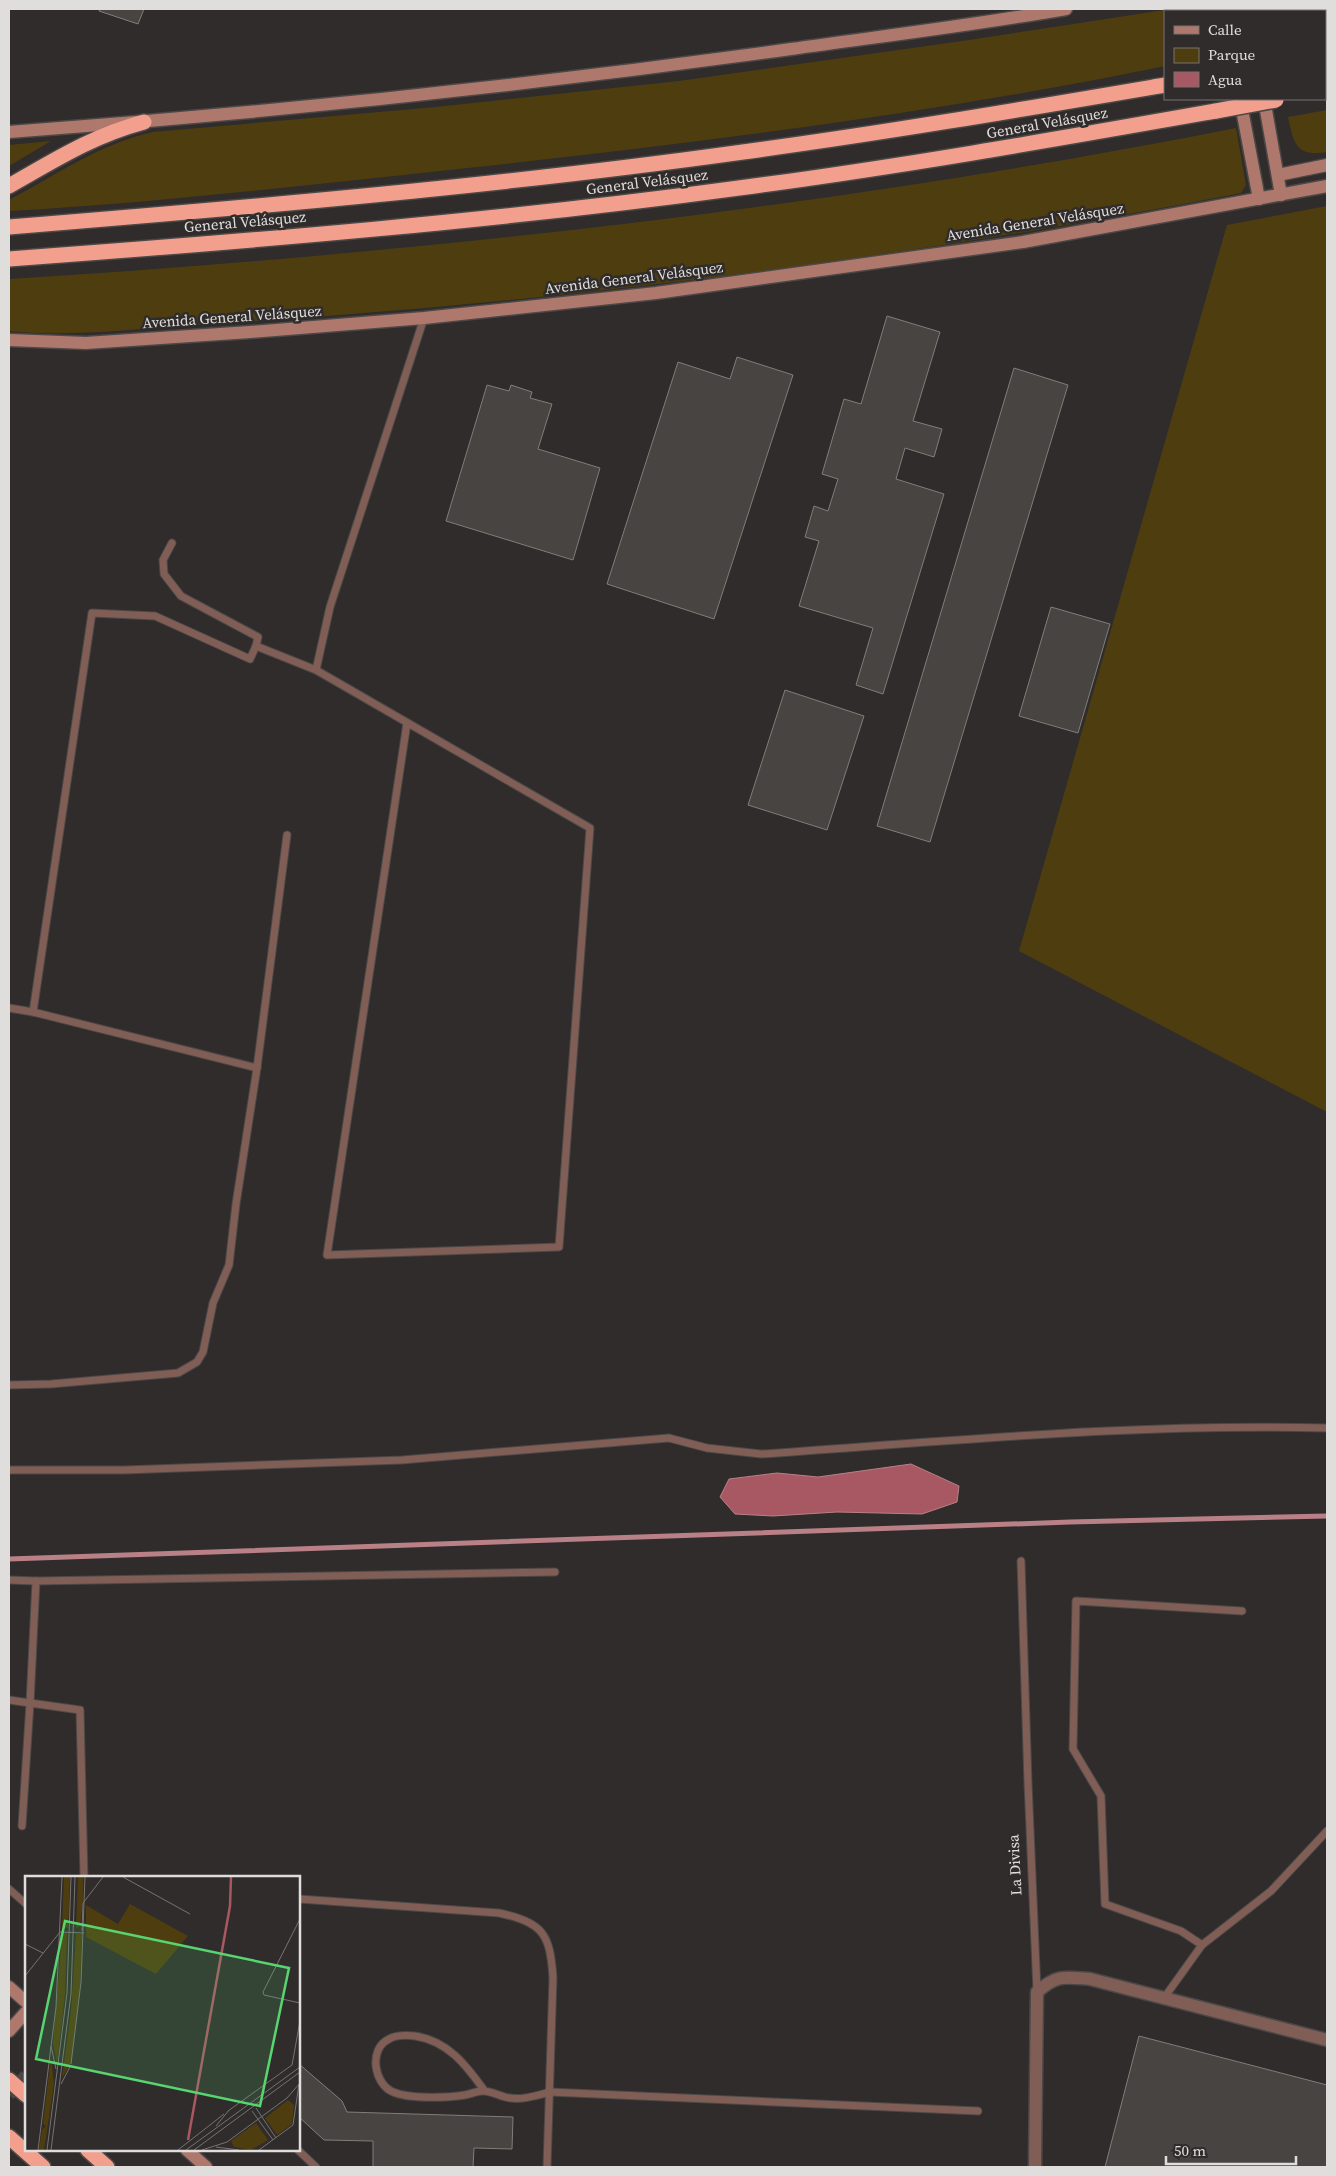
<svg xmlns="http://www.w3.org/2000/svg" width="1336" height="2176" viewBox="0 0 1336 2176" font-family="'Source Serif 4',serif">
  <style>
    .green { fill: #4e3e0f }
    .water { fill: #a85862; stroke: #b98087 }
    .lines { fill: none; stroke-linecap: round; stroke-linejoin: round }
    .stream { stroke: #b98087; stroke-width: 5 }
    .building { fill: #474442; stroke: #807d7a }
    .secondary-tunnel { stroke: #4a4746; stroke-width: 12; stroke-dasharray: 12 6; stroke-linecap: butt }
    .lane-casing { stroke: #4b4847; stroke-width: 9 }
    .street-casing { stroke: #4b4847; stroke-width: 15 }
    .secondary-casing { stroke: #4b4847; stroke-width: 15 }
    .highway-casing { stroke: #4b4847; stroke-width: 18 }
    .lane { stroke: #805e56; stroke-width: 7 }
    .street { stroke: #805e56; stroke-width: 12 }
    .secondary { stroke: #af786d; stroke-width: 12 }
    .highway { stroke: #f39f8d; stroke-width: 15 }
    .highway-bridge-casing { stroke: #4b4847; stroke-width: 18; stroke-linecap: butt }
    .highway-bridge { stroke: #f39f8d; stroke-width: 15 }
    .labels { text-anchor: middle; stroke-width: 5; stroke-linejoin: round; paint-order: stroke }
    .street-label { font-size: 15px; fill: #e0dedd; stroke: #2f2c2b }
    .inset-river { fill: none; stroke: #a85862; stroke-width: 2.5 }
    .inset-road { fill: none; stroke: #767372; stroke-width: 1 }
    .view { fill: #58d570; fill-opacity: 0.15; stroke: #58d570; stroke-width: 2.5 }
    .inset-edge { fill: none; stroke: #e0dedd; stroke-width: 2.5 }
  </style>
  <rect width="100%" height="100%" fill="#2f2c2b"/>
  <g class="green">
    <path d="M1171,9H1215L1216,11H1165V66C926,115 683,145 440,171C297,186 153,203 9,211V200C58,174 97,145 153,132L436,107L679,81L969,40Z"/>
    <polygon points="1267,9 1327,9 1327,36 1325,37 1325,11 1268,11"/>
    <path d="M1327,110V152C1296,157 1294,144 1288,117Z"/>
    <path d="M1236,128L1246,185L1241,193C943,251 641,292 339,315C277,320 214,324 152,328C104,332 57,336 9,331V279C421,253 831,208 1236,128Z"/>
    <polygon points="51,141 9,166 9,145"/>
    <polygon points="1327,206 1327,1112 1019,951 1227,225"/>
  </g>
  <polygon class="water" points="911,1464 959,1486 957,1502 922,1514 837,1512 773,1516 735,1514 720,1497 729,1479 777,1473 818,1477"/>
  <g class="lines">
    <polyline class="stream" points="9,1559 1070,1522 1327,1516"/>
  </g>
  <g class="building">
    <polygon points="100,9 144,9 138,24 99,11"/>
    <polygon points="887,316 940,332 913,421 942,429 934,457 905,448 896,479 944,494 883,694 856,685 873,628 799,606 819,541 805,537 814,506 828,511 838,479 822,474 844,399 861,404"/>
    <polygon points="737,357 793,375 714,619 607,584 678,362 730,379"/>
    <polygon points="1014,368 1068,385 930,842 877,826"/>
    <polygon points="487,385 509,391 511,385 532,392 530,398 552,404 538,449 600,468 573,560 446,521"/>
    <polygon points="1051,607 1110,624 1078,733 1019,716"/>
    <polygon points="785,690 864,716 827,830 748,805"/>
    <polygon points="1139,2036 1327,2085 1327,2167 1105,2167"/>
    <polygon points="299,2064 342,2101 347,2112 513,2117 512,2149 474,2148 473,2167 373,2167 373,2141 324,2140 299,2117"/>
  </g>
  <g class="lines">
    <polyline class="secondary-tunnel" points="9,2095 26,2075"/>
    <defs>
      <g id="lane">
        <polyline points="172,543 163,560 164,574 181,596 258,637 256,646 316,670"/>
        <polyline points="256,646 250,659 155,616 92,613 33,1012 257,1068 287,835"/>
        <polyline points="407,723 327,1255 559,1247 590,828 316,670 330,607 424,318"/>
        <polyline points="9,1008 33,1012"/>
        <polyline points="9,1385 51,1384 178,1373 197,1362 203,1352 213,1303 229,1265 236,1204 257,1068"/>
        <path d="M9,1470H124L402,1460L669,1438L707,1448L761,1454C950,1441 1138,1423 1327,1428"/>
        <polyline points="1021,1561 1028,1783 1037,1991"/>
        <polyline points="9,1580 36,1581"/>
        <polyline points="9,1700 30,1703 22,1826"/>
        <polyline points="84,1877 80,1710 30,1703 36,1581 555,1572"/>
        <polyline points="9,1889 26,1904"/>
        <path d="M299,1899L499,1913C543,1923 550,1933 553,1978L547,2167"/>
        <polyline points="1202,1945 1181,1931 1105,1904 1101,1796 1073,1749 1076,1601 1242,1611"/>
        <polyline points="1164,1998 1202,1945 1271,1891 1327,1831"/>
        <path d="M484,2090C466,2065 448,2041 415,2036C407,2035 396,2035 389,2039C368,2049 374,2084 393,2092C409,2099 447,2098 465,2095C471,2094 477,2091 483,2091C490,2091 498,2095 505,2097C520,2101 535,2096 550,2092L978,2111"/>
        <polyline points="298,2150 316,2167"/>
      </g>
      <path id="street" d="M1035,2167L1037,1992C1057,1974 1065,1977 1090,1979L1327,2040"/>
      <g id="secondary">
        <polyline points="1224,9 1224,11"/>
        <polyline points="1247,9 1248,11"/>
        <polyline points="1240,99 1259,199"/>
        <polyline points="1264,99 1281,195"/>
        <path d="M9,132C270,113 531,85 791,49C883,36 975,25 1066,9"/>
        <polyline points="1278,175 1327,165"/>
        <polyline points="9,340 86,343 250,332 424,318 656,293 1023,242 1327,186"/>
        <polyline points="9,1987 26,2002"/>
        <polyline points="9,2031 26,2012"/>
        <polyline points="187,2150 206,2167"/>
      </g>
      <g id="highway">
        <polyline points="1325,55 1327,55"/>
        <polyline points="1325,91 1327,91"/>
        <path d="M9,186C55,160 92,136 144,122"/>
        <path d="M9,227C254,207 499,186 743,152C884,133 1024,109 1165,85"/>
        <path d="M9,259C253,241 497,221 739,188C899,167 1057,139 1216,111"/>
        <polyline points="9,2080 26,2095"/>
        <polyline points="9,2137 43,2167"/>
        <polyline points="88,2150 107,2167"/>
      </g>
    </defs>
    <use href="#lane" class="lane-casing"/>
    <use href="#street" class="street-casing"/>
    <use href="#secondary" class="secondary-casing"/>
    <use href="#highway" class="highway-casing"/>
    <use href="#lane" class="lane"/>
    <use href="#street" class="street"/>
    <use href="#secondary" class="secondary"/>
    <use href="#highway" class="highway"/>
    <defs>
      <polyline id="highway-bridge" points="1216,111 1276,100"/>
    </defs>
    <use href="#highway-bridge" class="highway-bridge-casing"/>
    <use href="#highway-bridge" class="highway-bridge"/>
  </g>
  <g class="labels">
    <g class="street-label">
      <text transform="translate(1047 123) rotate(-10)" y="5">General Velásquez</text>
      <text transform="translate(647 182) rotate(-7)" y="5">General Velásquez</text>
      <text transform="translate(245 222) rotate(-5)" y="5">General Velásquez</text>
      <text transform="translate(1035 222) rotate(-9)" y="5">Avenida General Velásquez</text>
      <text transform="translate(634 278) rotate(-7)" y="5">Avenida General Velásquez</text>
      <text transform="translate(232 317) rotate(-4)" y="5">Avenida General Velásquez</text>
      <text transform="translate(1015 1865) rotate(-93)" y="5">La Divisa</text>
    </g>
  </g>
  <g transform="translate(25 1876)">
    <rect width="275" height="275" fill="#2f2c2b"/>
    <path d="M39,1H45L43,52L37,51ZM53,1H58V24L55,50L51,52ZM105,28L163,60L131,98L61,61V29L93,48ZM42,57L40,119L32,188L28,168L37,58ZM51,58H57L55,109L46,187L37,202L46,135ZM26,180L29,208L19,274H14L17,254L21,250L18,248ZM263,224L269,229L267,248L252,259L240,242ZM231,247L243,264L226,274L209,271L206,265Z" fill="#4e3e0f"/>
    <path class="inset-river" d="M163,264L205,30L206,1"/>
    <path class="inset-road" d="M98,1L165,38M275,43L238,116L239,119L275,127M57,55L58,27L78,1M35,56L59,57M0,68L18,77M0,100L35,56M26,170L31,193M46,188L56,106L60,1M36,208L46,189M231,232L251,262M203,235L267,189L275,145M227,235L248,264M191,250L204,234M191,271L214,274M13,274L31,131L37,1M22,274L42,117L46,1M26,274L46,118L50,1M153,274L199,238M161,274L275,191M169,274L275,196M177,274L202,266L262,222L275,207M234,274L268,249L274,208"/>
    <path class="view" d="M40,45L264,92L235,230L11,183Z"/>
    <rect width="275" height="275" class="inset-edge"/>
  </g>
  <rect width="1336" height="2176" fill="none" stroke="#e0dedd" stroke-width="20"/>
  <rect x="1164" y="10" width="162" height="90" fill="#2f2c2b" stroke="#767372"/>
  <rect x="1174" y="26" width="25" height="8" fill="#af786d" stroke="#767372"/>
  <text x="1208" y="35" font-size="15" fill="#e0dedd">Calle</text>
  <rect x="1174" y="48" width="25" height="15" fill="#4e3e0f" stroke="#767372"/>
  <text x="1208" y="60" font-size="15" fill="#e0dedd">Parque</text>
  <rect x="1174" y="72" width="25" height="15" fill="#a85862" stroke="#767372"/>
  <text x="1208" y="85" font-size="15" fill="#e0dedd">Agua</text>
  <path d="M1166 2156v8h130v-8" fill="none" stroke="#e0dedd" stroke-width="2.5"/>
  <text x="1174" y="2156" font-size="15" fill="#e0dedd" stroke="#2f2c2b" stroke-width="4" paint-order="stroke">50 m</text>
</svg>
